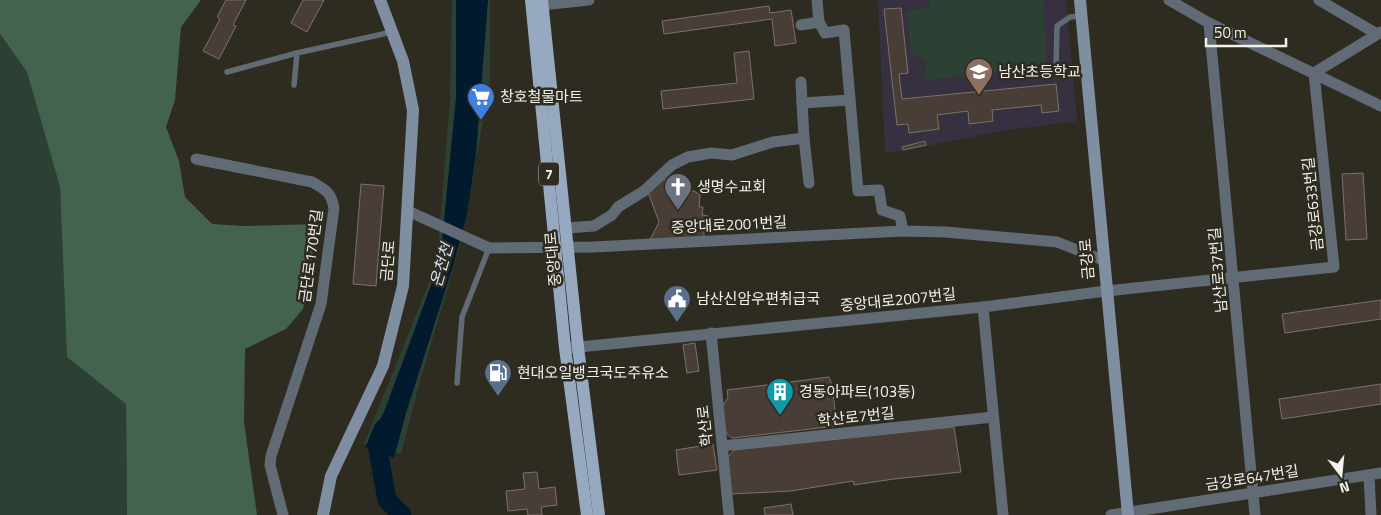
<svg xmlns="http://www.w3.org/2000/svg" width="1381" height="515" viewBox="0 0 1381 515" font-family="'Titillium Web','Noto Sans KR',sans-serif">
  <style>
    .education { fill: #363040 }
    .green { fill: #2c4134 }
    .forest { fill: #43624f }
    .water { fill: #011a2d }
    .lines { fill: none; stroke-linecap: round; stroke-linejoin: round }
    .river { stroke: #011a2d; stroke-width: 19 }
    .building { fill: #483d37; stroke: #7d716a }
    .lane { stroke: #616b76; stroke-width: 5.5 }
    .street { stroke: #616b76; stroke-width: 11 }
    .secondary { stroke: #7f8ea1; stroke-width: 12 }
    .primary { stroke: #96a9c1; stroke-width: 12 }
    .labels { text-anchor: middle; stroke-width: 5; stroke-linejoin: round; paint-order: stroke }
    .shield { fill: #2e2c21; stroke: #b7b6ae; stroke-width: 1 }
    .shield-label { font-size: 14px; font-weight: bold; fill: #f2f1ea }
    .poi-label { font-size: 15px; fill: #f2f1ea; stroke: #2e2c21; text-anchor: start }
    .street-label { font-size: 15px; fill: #f2f1ea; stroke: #2e2c21 }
    .water-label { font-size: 16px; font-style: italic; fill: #d1e5f6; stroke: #2e2c21 }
  </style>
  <rect width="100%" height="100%" fill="#2e2c21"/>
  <polygon class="education" points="878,0 1066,0 1077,121 1001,131 902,151 885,153"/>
  <g class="green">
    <polygon points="452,0 490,0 490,84 459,249 420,381 401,454 364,444 437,263 450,99"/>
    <polygon points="929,0 1044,0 1046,68 925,80 924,74 927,71 926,62 921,56 911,56 907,11 930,7"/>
    <polygon points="0,34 27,72 60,187 67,357 126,404 127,515 0,515"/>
  </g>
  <polygon class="forest" points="0,0 201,0 181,27 175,100 166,127 179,161 185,197 212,224 243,226 318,224 303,309 286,329 245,349 244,422 257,515 127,515 126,404 67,357 60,187 27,72 0,34"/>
  <polygon class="water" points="456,0 488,0 476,154 467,214 454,263 406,413 394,458 365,447 384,412 440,261 456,97"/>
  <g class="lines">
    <polyline class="river" points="383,429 377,444 387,500 402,515"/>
  </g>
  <g class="building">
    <polygon points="226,0 246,0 233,25 236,26 219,59 203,51 220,19 217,17"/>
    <polygon points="303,0 324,0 307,32 291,23"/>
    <polygon points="769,6 770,13 791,10 796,43 775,46 772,19 664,34 662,21"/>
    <polygon points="901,8 908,73 899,74 902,99 1056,84 1059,111 1042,113 1041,105 992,110 993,121 969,124 968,111 937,115 939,129 909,133 908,124 897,125 884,9"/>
    <polygon points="749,51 754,99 663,109 661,91 737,83 734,53"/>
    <polygon points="925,141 926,145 903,150 902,147"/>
    <polygon points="1363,173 1367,239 1346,240 1342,174"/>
    <polygon points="662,178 665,179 666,189 678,188 678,192 694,191 700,195 699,207 703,207 702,215 708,216 708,220 704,221 704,237 647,241 651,238 659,222 648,192"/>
    <polygon points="361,184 384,186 376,286 353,284"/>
    <polygon points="1381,300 1381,319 1285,333 1282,314"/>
    <polygon points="695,343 699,371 687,373 683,345"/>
    <polygon points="829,377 832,385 837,426 732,438 726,433 722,407 728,398 727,390"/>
    <polygon points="1381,384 1381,404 1282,419 1279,399"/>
    <polygon points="954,427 961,472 894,479 854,485 853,481 791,491 731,494 727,458 734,450"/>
    <polygon points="713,444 717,470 679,475 676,450"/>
    <polygon points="537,472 539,489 555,487 557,505 541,507 542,515 528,515 527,509 508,511 506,491 525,489 523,473"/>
    <polygon points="791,504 793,515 765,515 764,508"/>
  </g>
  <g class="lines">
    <g class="lane">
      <polyline points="1056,69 1057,26 1070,17 1081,16"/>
      <polyline points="227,72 297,53"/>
      <polyline points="294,85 297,53 392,32"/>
      <polyline points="457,383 462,317 489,248"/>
    </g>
    <g class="street">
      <polyline points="817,0 819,22 825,33 844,30 858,191 879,190 882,210 900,216 903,231"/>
      <polyline points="1169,0 1209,23 1381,106"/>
      <polyline points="1319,0 1377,34"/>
      <polyline points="542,5 589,0"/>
      <polyline points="1209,23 1255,515"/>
      <polyline points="801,25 819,22"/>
      <polyline points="801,82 802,103"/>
      <polyline points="804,138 809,183"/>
      <path d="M196,159L312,182C326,190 331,192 334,208L321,304L271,456L270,465L283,515"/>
      <polyline points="408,211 489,248 593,247 903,231 945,232 1057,242 1103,260"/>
      <polyline points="567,228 594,226 612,215 618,207 644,191 672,165 688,157 711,153 732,155 773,142 804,138 802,103 850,100"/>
      <polyline points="983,307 1003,515"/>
      <polyline points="711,333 729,515"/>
      <polyline points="569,348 983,307 1106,291 1334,267 1314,73 1381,32"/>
      <polyline points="722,446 993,417"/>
      <polyline points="1369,475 1371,515"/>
      <polyline points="1111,515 1381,473"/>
    </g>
    <g class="secondary">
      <polyline points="1080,0 1128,515"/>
      <polyline points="323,515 331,476 383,366 403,286 413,110 403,61 380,0"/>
    </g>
    <g class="primary">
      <polyline points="531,0 565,348 587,515"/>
      <polyline points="542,0 578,347 599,515"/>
    </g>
  </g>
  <defs>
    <symbol id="school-pin" viewBox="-11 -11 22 30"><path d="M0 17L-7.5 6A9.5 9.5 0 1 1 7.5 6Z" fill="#8d6e63" stroke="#2e2c21"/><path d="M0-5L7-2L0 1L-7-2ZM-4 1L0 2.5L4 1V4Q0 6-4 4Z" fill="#fff"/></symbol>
    <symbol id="supermarket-pin" viewBox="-11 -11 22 30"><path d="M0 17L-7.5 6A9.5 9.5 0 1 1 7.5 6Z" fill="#3f7fe0" stroke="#2e2c21"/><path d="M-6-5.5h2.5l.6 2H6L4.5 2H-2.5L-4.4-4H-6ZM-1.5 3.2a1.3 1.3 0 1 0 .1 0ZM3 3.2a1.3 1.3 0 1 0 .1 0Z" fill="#fff"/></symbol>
    <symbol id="church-pin" viewBox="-11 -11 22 30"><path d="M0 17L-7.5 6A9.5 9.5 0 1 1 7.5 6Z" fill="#6b7280" stroke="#2e2c21"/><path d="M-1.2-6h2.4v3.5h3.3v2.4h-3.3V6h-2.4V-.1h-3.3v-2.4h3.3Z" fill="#fff"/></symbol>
    <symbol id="civic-pin" viewBox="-11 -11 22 30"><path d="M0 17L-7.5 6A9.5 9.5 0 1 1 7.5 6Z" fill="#5c6f8a" stroke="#2e2c21"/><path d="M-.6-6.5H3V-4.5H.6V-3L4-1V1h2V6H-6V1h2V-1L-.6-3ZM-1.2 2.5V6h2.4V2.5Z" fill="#fff"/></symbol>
    <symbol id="fuel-pin" viewBox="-11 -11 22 30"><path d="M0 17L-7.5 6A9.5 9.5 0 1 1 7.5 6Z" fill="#5c6f8a" stroke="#2e2c21"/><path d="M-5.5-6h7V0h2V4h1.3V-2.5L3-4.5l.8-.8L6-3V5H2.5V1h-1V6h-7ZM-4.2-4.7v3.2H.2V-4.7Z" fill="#fff"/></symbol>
    <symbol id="building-pin" viewBox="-11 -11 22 30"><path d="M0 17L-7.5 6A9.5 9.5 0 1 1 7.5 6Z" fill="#0f9aa8" stroke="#2e2c21"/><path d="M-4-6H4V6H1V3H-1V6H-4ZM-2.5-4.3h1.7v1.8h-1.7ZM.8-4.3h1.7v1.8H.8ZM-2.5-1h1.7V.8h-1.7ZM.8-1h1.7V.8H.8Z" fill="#fff"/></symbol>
  </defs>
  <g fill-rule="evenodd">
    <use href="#school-pin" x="963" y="56" width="32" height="43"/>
    <use href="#supermarket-pin" x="465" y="81" width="32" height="43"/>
    <use href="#church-pin" x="662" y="171" width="32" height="43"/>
    <use href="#civic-pin" x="661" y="283" width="32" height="43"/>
    <use href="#fuel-pin" x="482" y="357" width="32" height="43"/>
    <use href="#building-pin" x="764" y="376" width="32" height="43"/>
  </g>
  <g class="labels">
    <rect class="shield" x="539" y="162.5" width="20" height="23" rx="4"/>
    <g class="shield-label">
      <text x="549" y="179">7</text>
    </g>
    <g class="poi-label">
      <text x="998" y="77">남산초등학교</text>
      <text x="500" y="102">창호철물마트</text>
      <text x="697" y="192">생명수교회</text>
      <text x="696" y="304">남산신암우편취급국</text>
      <text x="517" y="378">현대오일뱅크국도주유소</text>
      <text x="799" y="397">경동아파트(103동)</text>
    </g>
    <g class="street-label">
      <text transform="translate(1313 204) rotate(-96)" y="5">금강로633번길</text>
      <text transform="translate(729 225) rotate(-3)" y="5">중앙대로2001번길</text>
      <text transform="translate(311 256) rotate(-82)" y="5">금단로170번길</text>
      <text transform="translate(553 259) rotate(-95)" y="5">중앙대로</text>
      <text transform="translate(1087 259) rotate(-95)" y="5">금강로</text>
      <text transform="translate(388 261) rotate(-85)" y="5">금단로</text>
      <text transform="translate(1218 270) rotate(-95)" y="5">남산로37번길</text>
      <text transform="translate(898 300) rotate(-6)" y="5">중앙대로2007번길</text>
      <text transform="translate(856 417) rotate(-6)" y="5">학산로7번길</text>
      <text transform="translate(705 426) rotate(-96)" y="5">학산로</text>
      <text transform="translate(1252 478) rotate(-9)" y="5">금강로647번길</text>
    </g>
    <g class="water-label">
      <text transform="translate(441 265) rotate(-74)" y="6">온천천</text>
    </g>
  </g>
  <g transform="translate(1341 475) rotate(164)" stroke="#2e2c21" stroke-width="4" paint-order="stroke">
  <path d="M0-4L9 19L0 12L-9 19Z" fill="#f2f1ea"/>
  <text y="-8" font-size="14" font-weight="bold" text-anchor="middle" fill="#f2f1ea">N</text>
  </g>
  <path d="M1206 38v8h80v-8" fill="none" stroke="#f2f1ea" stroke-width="2.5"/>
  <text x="1214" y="38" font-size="15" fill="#f2f1ea" stroke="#2e2c21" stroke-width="4" paint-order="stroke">50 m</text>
</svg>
